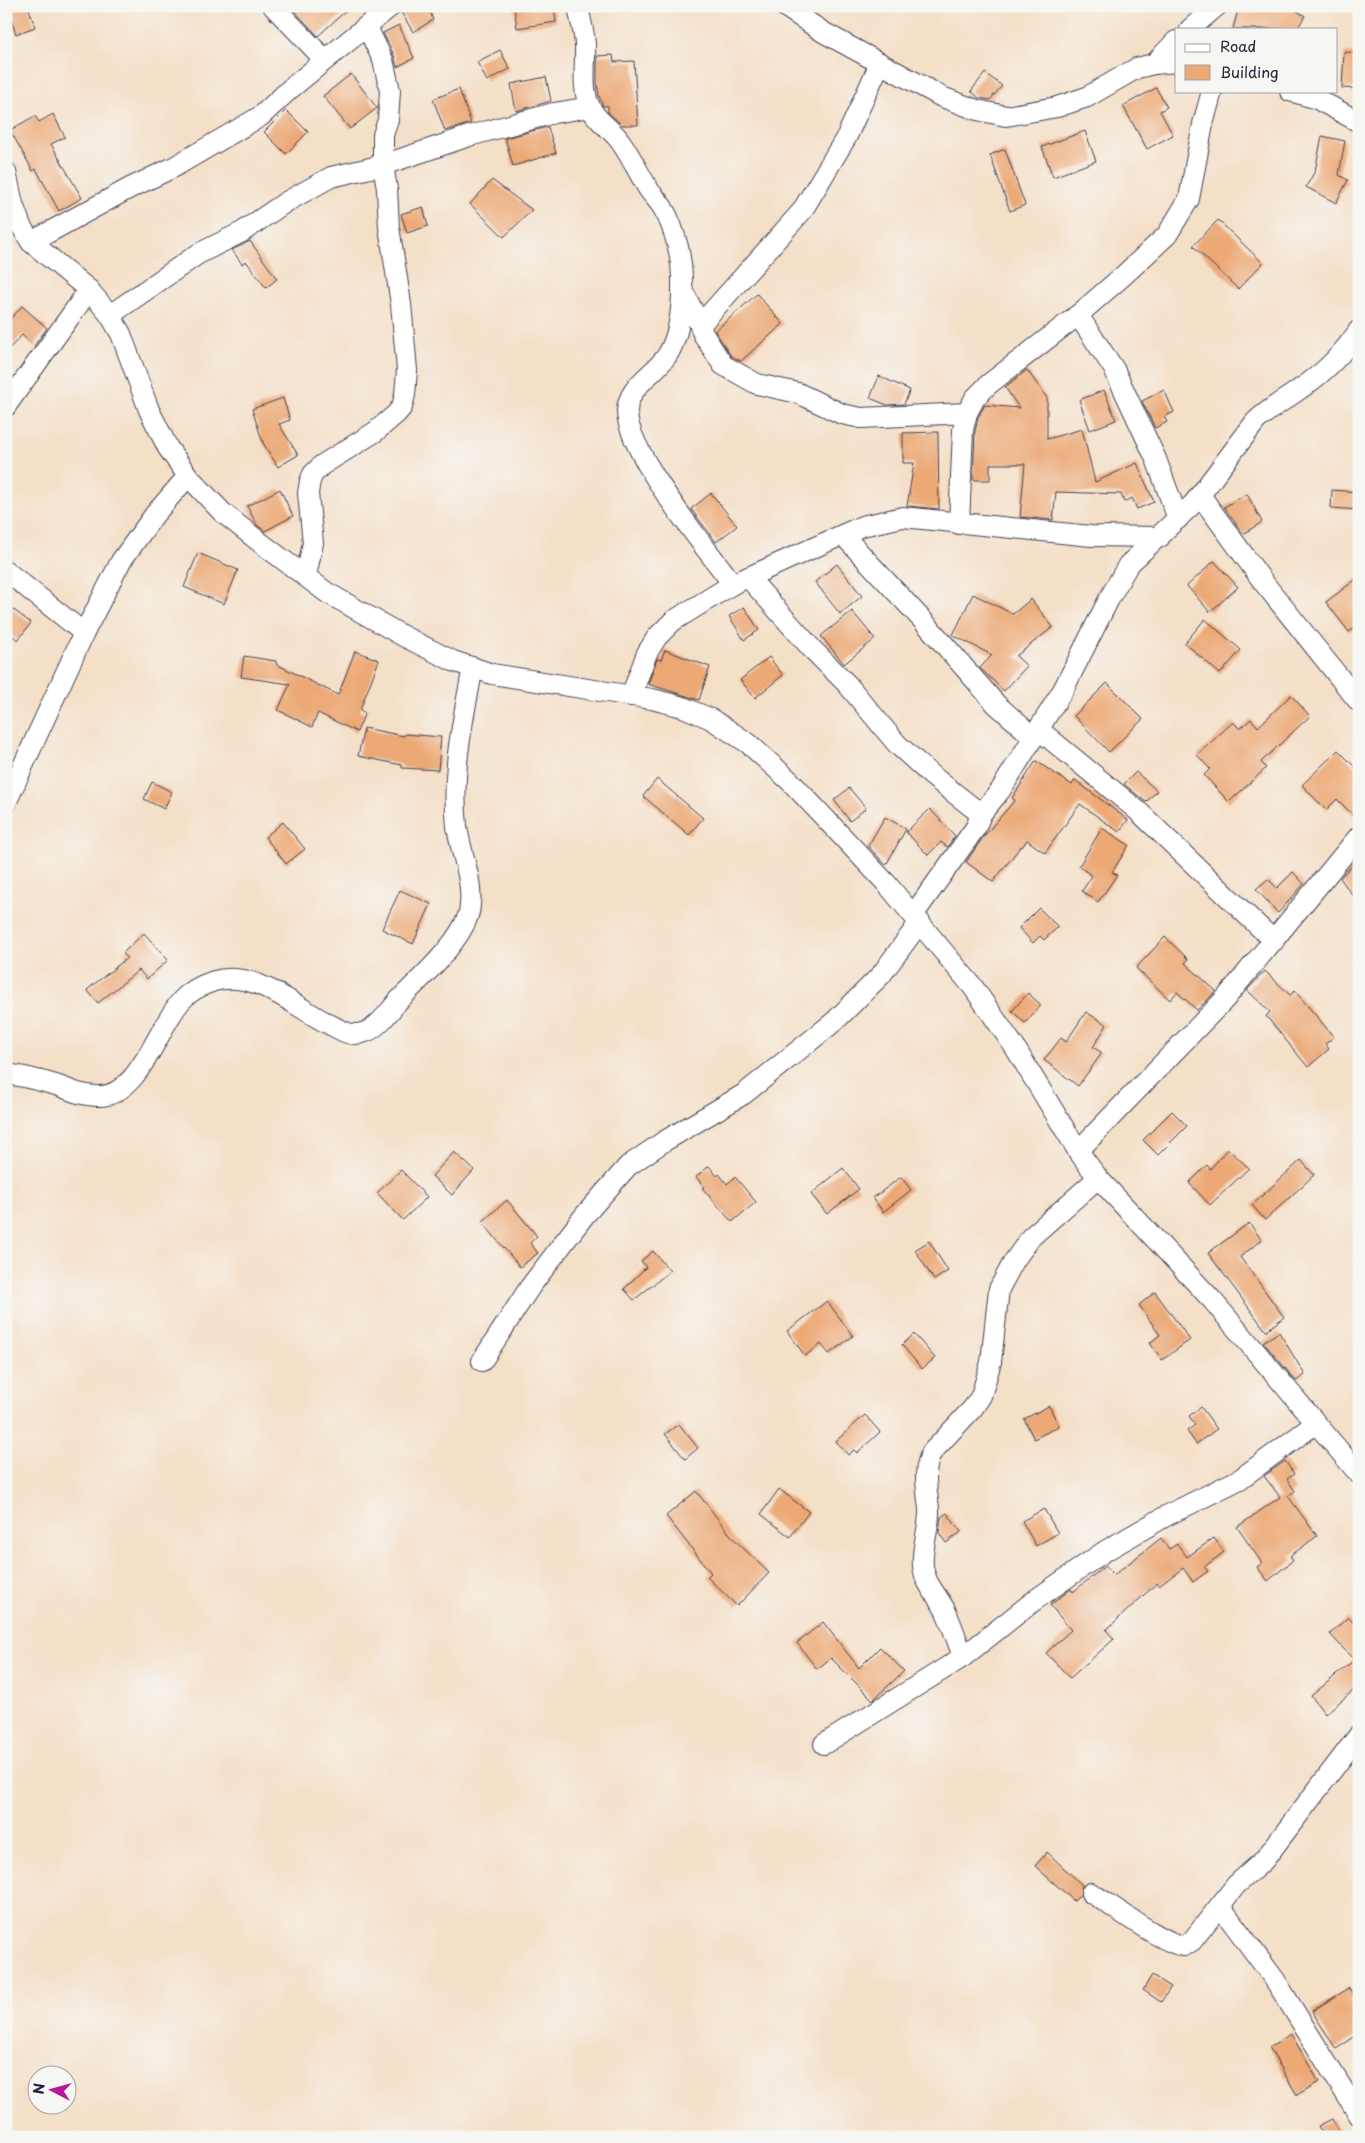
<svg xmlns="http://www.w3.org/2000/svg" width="1365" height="2143" viewBox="0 0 1365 2143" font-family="'Playpen Sans',sans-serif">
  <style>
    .building { fill: #eca976 }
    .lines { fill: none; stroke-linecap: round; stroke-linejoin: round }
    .minor-casing { stroke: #423e50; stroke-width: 22 }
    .minor { stroke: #fff; stroke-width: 20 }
  </style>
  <rect width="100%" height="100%" fill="#f6f6f2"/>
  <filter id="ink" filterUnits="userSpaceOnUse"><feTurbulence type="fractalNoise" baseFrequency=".02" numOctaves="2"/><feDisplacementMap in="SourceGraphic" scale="10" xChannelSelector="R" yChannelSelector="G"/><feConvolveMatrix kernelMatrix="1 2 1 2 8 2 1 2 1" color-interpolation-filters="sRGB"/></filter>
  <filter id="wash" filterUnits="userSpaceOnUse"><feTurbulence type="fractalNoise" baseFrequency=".0096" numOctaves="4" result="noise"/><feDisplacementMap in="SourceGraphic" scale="20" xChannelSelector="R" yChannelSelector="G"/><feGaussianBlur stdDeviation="1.12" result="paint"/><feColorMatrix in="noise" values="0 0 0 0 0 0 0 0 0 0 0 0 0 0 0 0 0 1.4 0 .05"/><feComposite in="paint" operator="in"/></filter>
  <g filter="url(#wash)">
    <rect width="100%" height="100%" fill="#f4dfc7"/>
    <g id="blocks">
      <g class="building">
        <polygon points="6,6 28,6 35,27 16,34"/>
        <polygon points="290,6 351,6 318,36"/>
        <polygon points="403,6 428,6 433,20 413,32 401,12"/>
        <polygon points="514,6 554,6 556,22 517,28"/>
        <polygon points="1239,6 1289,6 1305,16 1297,29 1233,29"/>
        <polygon points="399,25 414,58 397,67 394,55 383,33"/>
        <polygon points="500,50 510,69 487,81 477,62"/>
        <polygon points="1344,52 1359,53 1359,89 1342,88"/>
        <polygon points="613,55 614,62 634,61 638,125 622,125 608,112 608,106 603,106 599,96 597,83 597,56"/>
        <polygon points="985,73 1002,86 990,100 979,98 971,91"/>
        <polygon points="351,74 377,108 350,129 323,96"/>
        <polygon points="546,77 551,101 516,111 511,84"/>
        <polygon points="1156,88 1167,107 1160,111 1173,135 1147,149 1123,106"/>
        <polygon points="459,89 471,123 445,131 433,99"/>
        <polygon points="286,110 308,132 286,154 264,132"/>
        <polygon points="53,114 65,137 51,144 82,198 59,211 36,169 33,171 10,130 35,116 39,122"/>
        <polygon points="548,127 556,153 513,166 505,138"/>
        <polygon points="1085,131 1096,161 1053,177 1042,147"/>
        <polygon points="1322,136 1345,141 1339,175 1348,180 1336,203 1306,187 1315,171"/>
        <polygon points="1005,149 1025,205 1010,211 990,155"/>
        <polygon points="492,180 532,210 504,237 470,204"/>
        <polygon points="423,207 428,226 407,233 401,214"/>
        <polygon points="1218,220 1263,263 1238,289 1193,246"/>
        <polygon points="250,241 277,279 266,288 246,261 242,264 232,250"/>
        <polygon points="757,294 783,324 741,361 731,356 715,331"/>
        <polygon points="22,306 47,328 34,346 22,335 6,352 6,324"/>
        <polygon points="1027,370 1047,398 1047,439 1082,429 1095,482 1137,463 1154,502 1137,509 1132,498 1124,502 1121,494 1056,492 1053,520 1020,517 1025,464 990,464 990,480 973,480 975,432 978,417 985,405 1019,408 1005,387"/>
        <polygon points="879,376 910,390 904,404 887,405 870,398"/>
        <polygon points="1104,390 1116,420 1090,430 1079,400"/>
        <polygon points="1164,390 1174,412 1164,417 1167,422 1155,428 1142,401"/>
        <polygon points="283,398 290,420 279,424 298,455 278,467 263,443 252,409"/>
        <polygon points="938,432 939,509 907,506 914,463 903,463 903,433"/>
        <polygon points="280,489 293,516 265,531 257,525 247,506"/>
        <polygon points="1332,490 1359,492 1359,510 1331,508"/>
        <polygon points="711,493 737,526 716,542 691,509"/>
        <polygon points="1247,494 1262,522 1243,534 1224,507"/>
        <polygon points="198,553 238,570 224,604 184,587"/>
        <polygon points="1214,561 1238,587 1210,612 1187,586"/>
        <polygon points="837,564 862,596 840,614 815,582"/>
        <polygon points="1359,577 1359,624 1349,632 1326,602"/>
        <polygon points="973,594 1013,614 1031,599 1053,627 1016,656 1027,666 1004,691 980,668 992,655 953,635"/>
        <polygon points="6,604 31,623 18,640 6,631"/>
        <polygon points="744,607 759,630 744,640 729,616"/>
        <polygon points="852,611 875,639 844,664 821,636"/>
        <polygon points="1205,619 1241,650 1220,674 1185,643"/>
        <polygon points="665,650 710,667 699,700 648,684 657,659 661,660"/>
        <polygon points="355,651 379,660 360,710 365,713 357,732 318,713 312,727 278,710 290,684 241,677 244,656 276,661 276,664 338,695"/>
        <polygon points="769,657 783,675 755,698 740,680"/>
        <polygon points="1107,683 1143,719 1109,752 1074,716"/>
        <polygon points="1291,695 1310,716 1261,762 1266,768 1229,802 1204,775 1210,769 1197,755 1233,722 1240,729 1251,719 1258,727"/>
        <polygon points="364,728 404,736 405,734 441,737 438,770 402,768 402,765 358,756"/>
        <polygon points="1338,750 1359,771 1359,821 1337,799 1326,810 1302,785"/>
        <polygon points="1036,761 1072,785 1075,780 1128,820 1119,832 1080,804 1045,853 1027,840 1022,847 1021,846 993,882 966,862 984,836 1015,800 1012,798"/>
        <polygon points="1136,772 1157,791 1146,802 1124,784"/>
        <polygon points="657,779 703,818 689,835 643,796"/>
        <polygon points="152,782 172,792 164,809 144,799"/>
        <polygon points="849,788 866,808 850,821 834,800"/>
        <polygon points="930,809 955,836 947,847 941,842 928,855 906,832"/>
        <polygon points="885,817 906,829 886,865 868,846"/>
        <polygon points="283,822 305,849 286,864 265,837"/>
        <polygon points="1102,828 1129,845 1112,872 1117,875 1098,902 1082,891 1092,876 1079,866"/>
        <polygon points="1359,858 1359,904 1340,878"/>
        <polygon points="1293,872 1304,884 1278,913 1256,889 1268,879 1277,888"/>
        <polygon points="400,890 431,904 413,944 382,929"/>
        <polygon points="1039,908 1058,927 1044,940 1040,936 1033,943 1019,928"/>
        <polygon points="144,933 168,960 147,979 139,970 98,1003 87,990 127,958 123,953"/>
        <polygon points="1165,937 1188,959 1185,963 1216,991 1197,1010 1177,992 1170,1000 1136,968"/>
        <polygon points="1265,971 1290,995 1295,991 1334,1037 1325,1044 1329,1049 1308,1067 1266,1016 1270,1012 1247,990"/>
        <polygon points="1028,993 1041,1005 1025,1023 1012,1011"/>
        <polygon points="1086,1012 1107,1025 1093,1047 1102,1053 1078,1086 1044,1060 1061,1038 1066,1042"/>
        <polygon points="1172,1111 1187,1126 1158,1155 1143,1140"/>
        <polygon points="1228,1149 1249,1168 1210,1205 1189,1183 1207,1165 1210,1169"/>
        <polygon points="454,1152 474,1170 452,1195 432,1176"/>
        <polygon points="1301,1160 1314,1175 1265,1220 1252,1205"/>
        <polygon points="709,1166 717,1176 719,1174 727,1184 735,1177 756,1202 732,1222 702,1188 704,1187 696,1177"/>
        <polygon points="843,1168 859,1189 827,1214 811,1194"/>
        <polygon points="401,1170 427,1197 403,1220 377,1193"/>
        <polygon points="901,1177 911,1190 883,1212 873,1198"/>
        <polygon points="507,1200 537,1236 530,1243 538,1253 520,1267 482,1222"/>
        <polygon points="1249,1223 1262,1240 1240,1257 1284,1317 1266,1331 1208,1253"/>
        <polygon points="929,1241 948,1271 934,1280 915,1250"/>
        <polygon points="653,1251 670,1271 634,1300 624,1289 646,1267 641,1261"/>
        <polygon points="1155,1292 1190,1340 1162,1360 1150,1343 1160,1335 1139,1305"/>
        <polygon points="827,1301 853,1336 829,1354 821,1344 805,1356 787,1331"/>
        <polygon points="1279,1332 1305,1375 1296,1381 1263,1342"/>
        <polygon points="914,1334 935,1358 922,1369 902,1345"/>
        <polygon points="1049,1406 1059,1426 1034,1439 1024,1419"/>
        <polygon points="1201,1407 1217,1429 1196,1444 1187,1431 1195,1425 1189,1416"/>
        <polygon points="865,1415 880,1432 857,1453 854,1450 848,1455 836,1441"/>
        <polygon points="679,1424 698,1448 685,1459 665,1434"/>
        <polygon points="1285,1461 1294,1474 1287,1479 1295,1491 1288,1496 1317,1536 1290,1556 1293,1560 1268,1581 1257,1567 1262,1563 1237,1527 1280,1497 1264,1476"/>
        <polygon points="779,1489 809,1512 790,1537 761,1514"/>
        <polygon points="696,1491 732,1537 769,1573 737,1606 707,1577 711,1573 666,1516"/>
        <polygon points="1044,1509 1058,1533 1036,1546 1022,1521"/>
        <polygon points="947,1513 961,1532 946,1543 939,1533 941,1517"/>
        <polygon points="1161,1538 1169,1549 1177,1544 1187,1557 1214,1538 1224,1552 1204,1567 1208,1571 1193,1582 1183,1568 1159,1586 1157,1583 1106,1630 1114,1639 1070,1678 1046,1653 1071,1630 1050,1605 1071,1589 1073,1592 1105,1566 1114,1575"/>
        <polygon points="1348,1617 1359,1629 1359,1686 1325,1714 1311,1696 1354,1660 1330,1634"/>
        <polygon points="823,1622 859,1668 880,1647 904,1671 873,1700 831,1658 817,1669 797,1643"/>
        <polygon points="1047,1852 1082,1885 1080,1895 1074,1901 1035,1866"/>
        <polygon points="1152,1975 1171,1987 1161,2002 1143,1990"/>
        <polygon points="1349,1988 1359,2004 1359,2034 1336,2049 1312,2011"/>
        <polygon points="1291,2034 1319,2082 1297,2095 1269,2047"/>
        <polygon points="1332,2119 1342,2137 1325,2137 1318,2126"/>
      </g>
    </g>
  </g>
  <g filter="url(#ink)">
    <use href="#blocks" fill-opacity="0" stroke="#423e50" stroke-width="1"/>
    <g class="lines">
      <defs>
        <g id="minor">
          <polyline points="273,6 325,60"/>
          <path d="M578,6C580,19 584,31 585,44C586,64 581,88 590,107C598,123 612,129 620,141C631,156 639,174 649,190C653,196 659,201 663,208C669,218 675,235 678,247C685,277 684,327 668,354C656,374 628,385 627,411C626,451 707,550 733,584"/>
          <polyline points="784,6 823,32 942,97 977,110 1006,116 1057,107 1087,97 1137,68 1154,64 1176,62"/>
          <polyline points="1190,29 1217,6"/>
          <polyline points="1154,64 1176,41"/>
          <polyline points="1290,91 1317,99 1359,122"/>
          <polyline points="6,172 13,204 21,226 31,242 89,290 110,315 121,334 149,410 168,448 188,476 222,512 257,540 326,592 403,636 453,661 492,674 652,699 683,707 711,719 748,743 790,781 886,883 973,987 1014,1046 1078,1151 1098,1178 1213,1301 1359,1474"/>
          <polyline points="31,242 130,188 174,167 261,116 290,89 391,6"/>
          <polyline points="682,289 700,325 703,334 723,365 757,384 798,393 842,414 861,418 967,413"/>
          <polyline points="110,315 198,254 242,232 286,202 331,177 383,165 469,136 554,113 590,107"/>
          <polyline points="1078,315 1114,369 1156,459 1178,519"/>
          <polyline points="700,325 802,211 847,136 880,63"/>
          <polyline points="6,406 89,290"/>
          <polyline points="1200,495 1264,583 1359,702"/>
          <polyline points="959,524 963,430 967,413 975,398 989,384 1078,315 1124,275 1167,235 1189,199 1203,124 1212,91"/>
          <polyline points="843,535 927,625 996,704 1033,737"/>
          <polyline points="6,571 84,633"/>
          <polyline points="306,576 313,543 308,493 310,481 313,474 322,465 375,432 396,414 402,407 405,395 407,370 401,304 389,227 387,189 383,165 383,135 388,120 390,91 383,60 367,27"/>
          <polyline points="748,577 812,649 847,684 897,744 931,775 981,814"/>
          <polyline points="631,696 647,653 657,637 673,621 733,584 862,526 903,517 1091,536 1160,537"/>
          <polyline points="1038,729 1138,811 1274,941"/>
          <polyline points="6,803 84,633 121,561 155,514 188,476"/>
          <path d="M914,914L976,827L981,814L1000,791L1063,690L1109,599L1128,565L1194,503L1256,421C1270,408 1285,400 1300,389C1324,373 1343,354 1359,330"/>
          <path d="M6,1074C24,1076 42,1081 59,1086C72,1091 86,1097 100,1096C140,1095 159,1024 182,1000C190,991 202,985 214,981C256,969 294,1007 329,1024C337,1028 347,1035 356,1034C359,1034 366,1032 368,1031C380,1025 390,1011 398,1001C420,979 450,952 464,925C467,919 470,911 470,905C473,879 460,851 457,826C451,771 463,720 473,667"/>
          <polyline points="1078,1151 1225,999 1359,836"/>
          <polyline points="482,1361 530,1287 584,1216 628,1166 663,1142 744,1094 835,1021 881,975 920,922"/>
          <path d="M963,1657C958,1643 953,1628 947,1614C940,1597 925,1586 923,1566C921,1547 930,1528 929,1509C927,1489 922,1470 932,1452L973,1408L981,1396L991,1362L999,1289L1014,1261L1031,1237L1098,1178"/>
          <polyline points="824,1744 963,1657 1035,1600 1105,1551 1166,1516 1240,1479 1315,1424"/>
          <path d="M1091,1893C1113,1906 1162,1943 1184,1946L1192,1941L1236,1885L1264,1860L1359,1735"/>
          <polyline points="1220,1906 1275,1980 1359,2115"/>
        </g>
      </defs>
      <use href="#minor" class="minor-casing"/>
      <use href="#minor" class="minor"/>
    </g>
  </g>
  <rect width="1365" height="2143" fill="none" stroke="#f6f6f2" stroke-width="25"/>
  <rect x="1175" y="28" width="162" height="65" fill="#f6f6f2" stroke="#a1a1a9"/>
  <rect x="1185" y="44" width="25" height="8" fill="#ffffff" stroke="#a1a1a9"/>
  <text x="1220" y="52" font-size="15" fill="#22223b">Road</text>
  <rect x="1185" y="65" width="25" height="15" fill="#eca976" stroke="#a1a1a9"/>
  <text x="1220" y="78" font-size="15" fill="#22223b">Building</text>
  <g transform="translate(52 2090) rotate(276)"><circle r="24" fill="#f6f6f2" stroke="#a1a1a9"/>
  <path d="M0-4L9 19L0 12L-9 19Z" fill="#b5179e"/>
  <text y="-8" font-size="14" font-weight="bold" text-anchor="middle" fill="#22223b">N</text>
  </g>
</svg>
